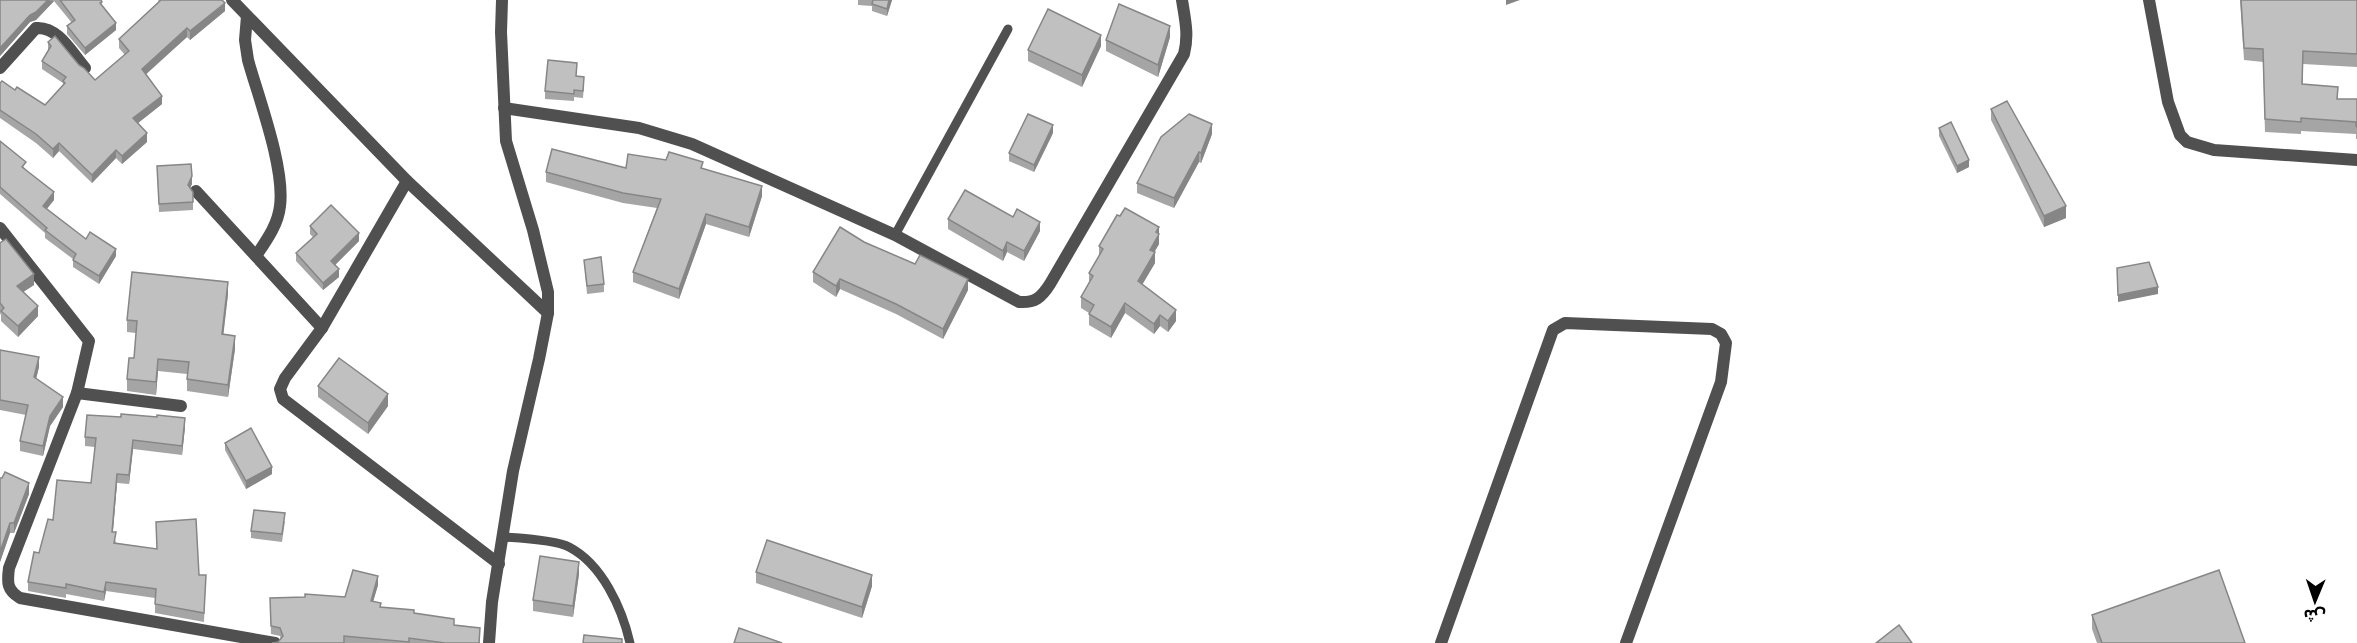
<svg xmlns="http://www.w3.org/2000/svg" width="2357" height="643" viewBox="0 0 2357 643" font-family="'Fira Sans Condensed','Noto Sans Arabic',sans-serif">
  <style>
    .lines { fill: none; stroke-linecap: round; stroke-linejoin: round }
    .lane { stroke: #505050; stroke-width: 9 }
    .street { stroke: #505050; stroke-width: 12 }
    .wall { fill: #a5a5a5 }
    .shaded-wall { fill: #868686 }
    .building { fill: #c0c0c0; stroke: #868686; stroke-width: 1.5 }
  </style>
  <rect width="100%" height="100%" fill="#fff"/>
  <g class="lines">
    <g class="lane">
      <polyline points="895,235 1008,29"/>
      <path d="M503,537C519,538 556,540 569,547C602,564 622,608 630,643"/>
    </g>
    <g class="street">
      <polyline points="232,0 407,181 548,313"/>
      <polyline points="2149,0 2168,102 2180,135 2187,142 2214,150 2357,160"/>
      <path d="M247,16L245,40L248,60C259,99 285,168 280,206C278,225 266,241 256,256"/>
      <path d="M0,68L36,28C58,26 72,53 85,68"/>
      <path d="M504,108L639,128L692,144L895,235L1019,302C1035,303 1041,298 1050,284L1184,54C1189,35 1185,19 1182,0"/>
      <polyline points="407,181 322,328 285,378 280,389 283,399 499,564"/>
      <polyline points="196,191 322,328"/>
      <path d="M0,228L89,341L77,393L9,568C7,583 7,590 20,598L275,643"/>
      <polyline points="77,393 181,406"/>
      <polyline points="489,643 492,602 513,471 539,359 548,313 548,292 533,230 506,141 501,32 502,0"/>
      <polyline points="1441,643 1553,330 1565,323 1712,329 1721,334 1726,343 1721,382 1626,643"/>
    </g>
  </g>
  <g class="wall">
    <polygon points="0,0 101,0 102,6 116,30 85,55 67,34 67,26 72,23 54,1 36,20 30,22 0,56"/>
    <polygon points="158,0 222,0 225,11 190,40 187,37 145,74 162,104 138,123 147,142 122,164 116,158 92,183 59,151 53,158 36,143 0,118 0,83 45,105 63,85 63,83 42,69 42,61 48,51 48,42 79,65 95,80 125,55 119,48 119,39 159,2"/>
    <polygon points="858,0 892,0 887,16 872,11 872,6 858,5"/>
    <polygon points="2240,0 2357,0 2357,67 2303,64 2303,84 2338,99 2357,99 2357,139 2356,139 2356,134 2301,131 2301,134 2265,132 2263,62 2244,60"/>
    <polygon points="1170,37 1158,77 1106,51 1106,40"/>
    <polygon points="1101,46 1082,87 1028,61 1028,50"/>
    <polygon points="577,70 576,76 584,84 583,98 574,97 574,101 545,99 545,91"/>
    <polygon points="1991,109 2066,218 2044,227 1991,120"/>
    <polygon points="1939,128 1969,167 1957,173 1939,136"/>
    <polygon points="1053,133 1034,172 1009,161 1009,153"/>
    <polygon points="1212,134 1201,163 1199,162 1174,208 1137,193 1137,183"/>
    <polygon points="0,141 54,200 47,209 86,239 116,256 99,284 73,267 73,259 45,238 45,233 0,194"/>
    <polygon points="157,166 192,184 190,188 193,192 193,210 159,212"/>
    <polygon points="626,168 703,168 762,196 749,237 706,224 679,299 633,282 633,272 657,208 623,203 546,182 546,172"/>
    <polygon points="1120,216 1159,227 1159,244 1154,252 1155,263 1142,284 1176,321 1168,332 1160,326 1154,334 1125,313 1111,338 1089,325 1089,313 1081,308 1081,297 1089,282 1089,273 1099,256 1099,246"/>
    <polygon points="1013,217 1040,231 1024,261 1007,252 1003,261 948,229 948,219"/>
    <polygon points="310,226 359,241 335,265 339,277 323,290 296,261 296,253 313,237 310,234"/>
    <polygon points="864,242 968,290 943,339 896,314 840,289 836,297 813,282 813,272"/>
    <polygon points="0,243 34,285 23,292 38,316 18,337 1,321 1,315 0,313"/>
    <polygon points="584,260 604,284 604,292 587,294"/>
    <polygon points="228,294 223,335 235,349 228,397 187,391 187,374 158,371 156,395 127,391 127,379 134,358 136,333 127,332 127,320"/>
    <polygon points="0,350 39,367 36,379 63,407 50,426 43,456 20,451 20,441 26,415 0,410"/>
    <polygon points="318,386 388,406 368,434 318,397"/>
    <polygon points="185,427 182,455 133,449 129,484 117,483 113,532 116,543 157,549 156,522 199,575 206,575 204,622 155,613 155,598 106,591 104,601 66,594 66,598 28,591 28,582 39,553 53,520 91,483 95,447 85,446 85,437"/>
    <polygon points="225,443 272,474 246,489 225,450"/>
    <polygon points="0,478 29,494 14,533 10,533 0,562"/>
    <polygon points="285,521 282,542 251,538 251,531"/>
    <polygon points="756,572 872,586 862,618 756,583"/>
    <polygon points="579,574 573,617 533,611 533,600"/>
    <polygon points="378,585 373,601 381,607 414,613 454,625 480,636 480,643 272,643 278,642 281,639 280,636 271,634 270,598 345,597"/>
    <polygon points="2092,615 2245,643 2097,643 2092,629"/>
  </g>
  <g class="shaded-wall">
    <polygon points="48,0 54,1 36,20 30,22 0,56 0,48 30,15"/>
    <polygon points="889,0 892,0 887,16 887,9"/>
    <polygon points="1506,0 1520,0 1506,5"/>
    <polygon points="225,3 225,11 190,40 190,31"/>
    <polygon points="116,23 116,30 85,55 85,48"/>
    <polygon points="1170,26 1170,37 1158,77 1158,65"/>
    <polygon points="187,28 187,37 142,78 142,69"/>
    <polygon points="1101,35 1101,46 1082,87 1082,75"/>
    <polygon points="162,96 162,104 133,127 133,118"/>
    <polygon points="1212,124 1212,134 1201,163 1201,153"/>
    <polygon points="1053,125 1053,133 1034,172 1034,165"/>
    <polygon points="147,133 147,142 122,164 122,156"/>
    <polygon points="59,143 59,151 53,158 53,149"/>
    <polygon points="116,150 116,158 92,183 92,175"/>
    <polygon points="1199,152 1199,162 1174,208 1174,198"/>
    <polygon points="1969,160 1969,167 1957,173 1957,166"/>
    <polygon points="192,176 192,184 188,192 188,185"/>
    <polygon points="762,186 762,196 749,237 749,227"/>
    <polygon points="54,192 54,200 43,213 43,206"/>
    <polygon points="2066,206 2066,218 2044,227 2044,216"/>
    <polygon points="706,214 706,224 679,299 679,289"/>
    <polygon points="1040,222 1040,231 1024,261 1024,251"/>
    <polygon points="1159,227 1159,244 1150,260 1150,250 1156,232"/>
    <polygon points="359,233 359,241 331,269 331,261"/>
    <polygon points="1007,242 1007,252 1003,261 1003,251"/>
    <polygon points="116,249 116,256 99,284 99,276"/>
    <polygon points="1155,252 1155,263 1138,292 1138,281"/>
    <polygon points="339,269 339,277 323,290 323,283"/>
    <polygon points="34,274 34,285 17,296 17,286"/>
    <polygon points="840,279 840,289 836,297 836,286"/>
    <polygon points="968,279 968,290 943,339 943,329"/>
    <polygon points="228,282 228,294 222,347 222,334"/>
    <polygon points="2158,287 2158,294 2118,302 2118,295"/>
    <polygon points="1125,303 1125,313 1111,338 1111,327"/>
    <polygon points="38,306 38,316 18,337 18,326"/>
    <polygon points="1176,310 1176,321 1168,332 1168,321"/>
    <polygon points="1160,315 1160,326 1154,334 1154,324"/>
    <polygon points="235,336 235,349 228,397 228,385"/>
    <polygon points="39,357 39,367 34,387 34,377"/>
    <polygon points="158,359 158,371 156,395 156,382"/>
    <polygon points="388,394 388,406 368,434 368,423"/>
    <polygon points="63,397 63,407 50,426 43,456 43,446 50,416"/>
    <polygon points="185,418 185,427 182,455 182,446"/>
    <polygon points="133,440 133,449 129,484 129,475"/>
    <polygon points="272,467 272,474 246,489 246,481"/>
    <polygon points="117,474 117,483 112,541 112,532"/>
    <polygon points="29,483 29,494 14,533 14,523"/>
    <polygon points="10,523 10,533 0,562 0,552"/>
    <polygon points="579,562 579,574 573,617 573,606"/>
    <polygon points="872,575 872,586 862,618 862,607"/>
    <polygon points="378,576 378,585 371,609 371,601"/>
    <polygon points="106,582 106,591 104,601 104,592"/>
  </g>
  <g class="building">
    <polygon points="0,0 48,0 36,12 30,15 0,48"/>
    <polygon points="60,0 101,0 102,2 100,3 116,23 85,48 67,26 75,20"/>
    <polygon points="161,0 222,0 225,3 190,31 187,28 142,69 162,96 133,118 147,133 122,156 116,150 92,175 59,143 53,149 36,134 0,110 0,83 2,81 15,90 17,87 45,105 65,83 63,81 66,77 42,61 51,46 48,42 55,36 79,65 84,68 95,80 129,51 119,39"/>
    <polygon points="873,0 889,0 887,9 872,4"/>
    <polygon points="2241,0 2357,0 2357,54 2303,51 2302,84 2338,87 2337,99 2357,99 2357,127 2356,126 2356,122 2301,118 2301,122 2265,119 2263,49 2244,48"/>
    <polygon points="1119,4 1170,26 1158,65 1106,40"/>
    <polygon points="1048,9 1101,35 1082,75 1028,50"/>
    <polygon points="548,60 577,63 576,76 584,77 583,91 574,90 574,94 545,91"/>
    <polygon points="2007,101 2066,206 2044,216 1991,109"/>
    <polygon points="1028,114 1053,125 1034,165 1009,153"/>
    <polygon points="1189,114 1212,124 1201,153 1199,152 1174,198 1137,183 1161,137"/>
    <polygon points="1951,122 1969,160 1957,166 1939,128"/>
    <polygon points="0,141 26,162 22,167 54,192 43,206 86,239 90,232 116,249 99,276 73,260 76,254 45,230 47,228 0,187"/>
    <polygon points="552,149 626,168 628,154 666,160 669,152 703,162 701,168 762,186 749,227 706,214 679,289 633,272 661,199 623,193 546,172"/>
    <polygon points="191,164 192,176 188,185 193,192 193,202 159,204 157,166"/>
    <polygon points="965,190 1013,217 1017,209 1040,222 1024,251 1007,242 1003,251 948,219"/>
    <polygon points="331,205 359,233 331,261 339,269 323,283 296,253 317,234 310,226"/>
    <polygon points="1125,208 1159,227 1156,232 1159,234 1150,250 1155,252 1138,281 1176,310 1168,321 1160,315 1154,324 1125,303 1111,327 1089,314 1094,305 1081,297 1093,276 1089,273 1103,249 1099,246 1117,215 1120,216"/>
    <polygon points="840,227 864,242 915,264 920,255 968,279 943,329 896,304 840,279 836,286 813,272"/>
    <polygon points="6,239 34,274 17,286 38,306 18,326 1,311 4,308 0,303 0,243"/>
    <polygon points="601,257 604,284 587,286 584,260"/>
    <polygon points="2149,262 2158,287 2118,295 2117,268"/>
    <polygon points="132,272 228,282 222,334 235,336 228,385 187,379 189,362 158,359 156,382 127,379 129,358 134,358 137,321 127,320"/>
    <polygon points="0,350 39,357 34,377 63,397 50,416 43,446 20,441 28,405 0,400"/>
    <polygon points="339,358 388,394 368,423 318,386"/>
    <polygon points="121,414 157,417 157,415 185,418 182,446 133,440 129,475 117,474 112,532 116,532 114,543 157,549 156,522 196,519 199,575 206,575 204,613 155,604 156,589 106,582 104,592 66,584 66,588 28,582 34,552 39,553 48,519 53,520 57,480 91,483 96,438 85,437 87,415 121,417"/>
    <polygon points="251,428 272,467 246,481 225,443"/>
    <polygon points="5,472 29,483 14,523 10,523 0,552 0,478 2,478"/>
    <polygon points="254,510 285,513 282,534 251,531"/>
    <polygon points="767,540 872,575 862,607 756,572"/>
    <polygon points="540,556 579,562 573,606 533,600"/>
    <polygon points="353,570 378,576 371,601 381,603 380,607 414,610 414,613 454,619 454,625 480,628 479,643 445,643 409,638 409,642 344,636 344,643 272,643 278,642 283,636 280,628 271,626 270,598 305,597 305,594 345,597"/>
    <polygon points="2219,570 2245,643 2102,643 2092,615"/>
    <polygon points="1899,625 1912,643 1876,643"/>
    <polygon points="739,628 782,643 734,643"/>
    <polygon points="584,635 622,639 622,643 583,643"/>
  </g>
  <g transform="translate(2315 601) rotate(182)" stroke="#ffffff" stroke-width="4.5" paint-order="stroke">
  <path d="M0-4.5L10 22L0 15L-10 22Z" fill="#000000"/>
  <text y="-9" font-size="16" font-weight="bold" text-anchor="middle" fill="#000000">ش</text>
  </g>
</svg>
